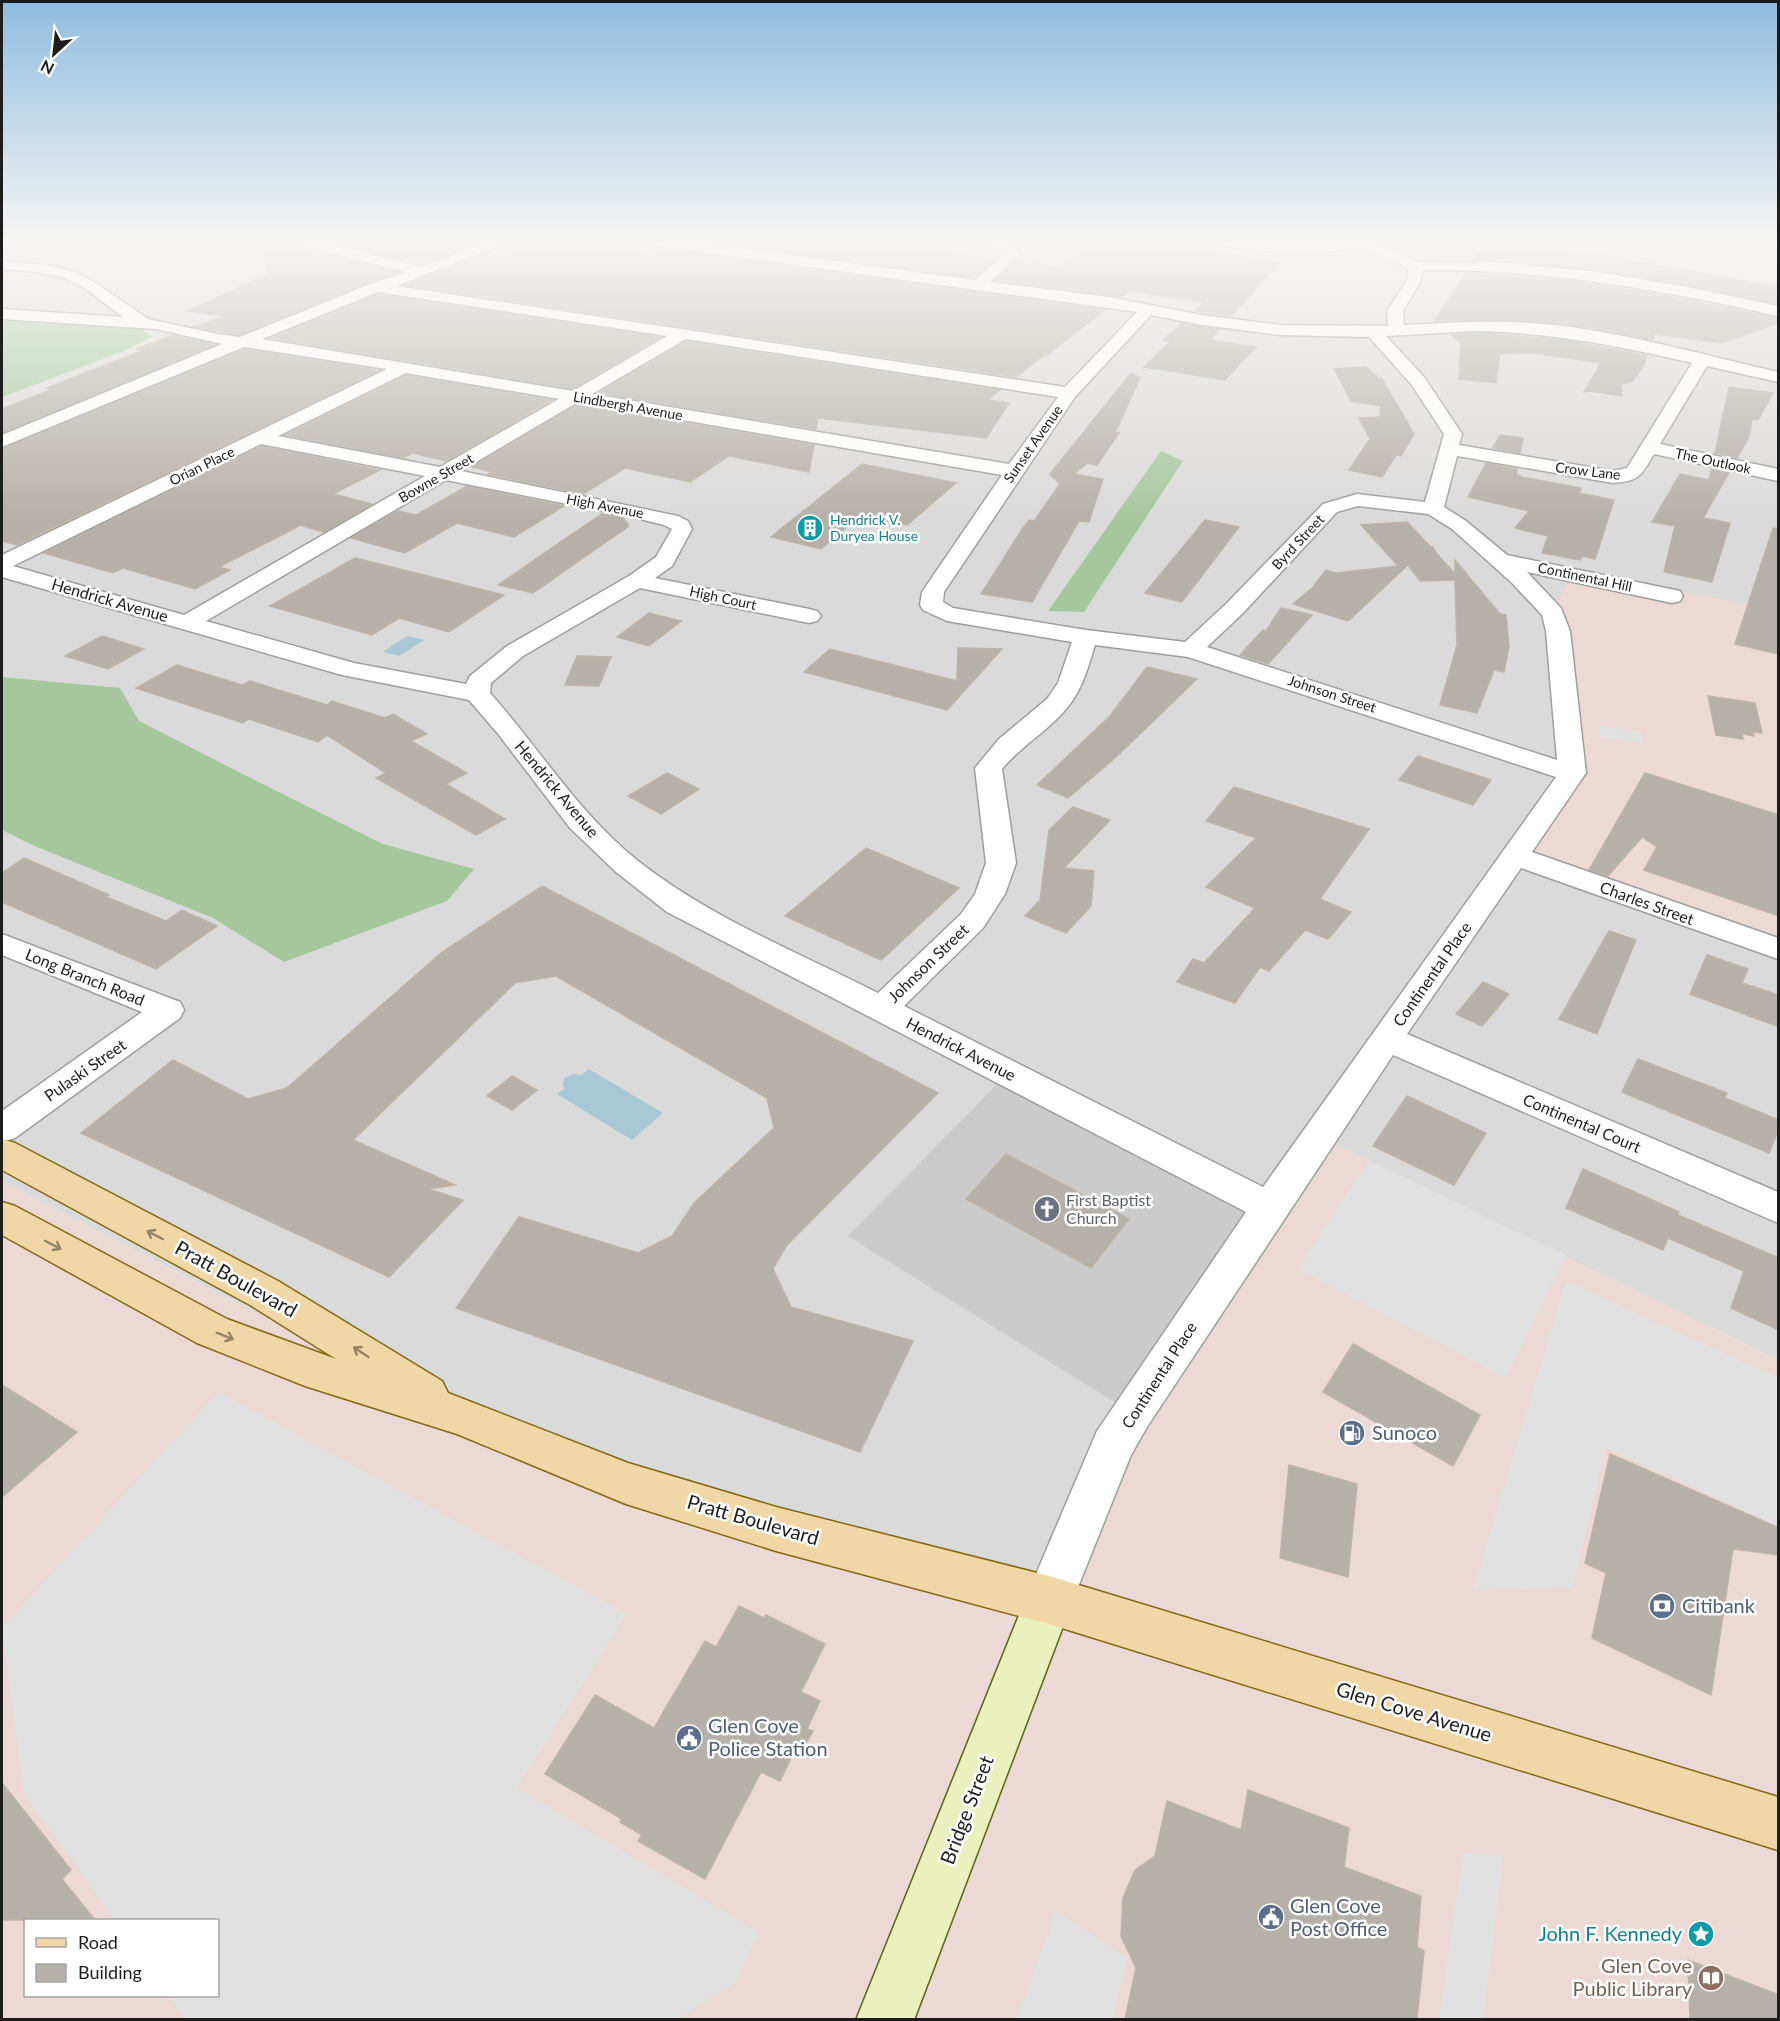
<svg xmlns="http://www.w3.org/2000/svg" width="1780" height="2021" viewBox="0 0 1780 2021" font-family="Lato,sans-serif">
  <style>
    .residential { fill: #dbdada }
    .commercial { fill: #ecd8d5; fill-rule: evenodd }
    .religious { fill: #cbcbcb }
    .forest { fill: #a6c79e }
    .parking { fill: #e1e1e1 }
    .water { fill: #aac7d5 }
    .building { fill: #b6b0aa; stroke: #bdb3a8; stroke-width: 1.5 }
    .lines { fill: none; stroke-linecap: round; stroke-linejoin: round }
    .minor-casing { stroke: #9e9e9e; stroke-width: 3 }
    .secondary-casing { stroke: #556612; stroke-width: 3 }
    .primary-casing { stroke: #846912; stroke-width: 3 }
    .minor { fill: #fff; fill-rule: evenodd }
    .secondary { fill: #eaf1be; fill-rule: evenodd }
    .primary { fill: #f0d7a6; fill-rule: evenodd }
    .oneway { stroke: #918368 }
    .labels { text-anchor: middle; stroke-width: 5; stroke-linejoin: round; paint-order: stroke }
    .far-street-label { font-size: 14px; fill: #1d1d1d; stroke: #fff }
    .far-culture-label { font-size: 14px; fill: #0d838f; stroke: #fff; text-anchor: start }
    .street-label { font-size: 16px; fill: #1d1d1d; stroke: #fff }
    .worship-label { font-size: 16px; fill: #5b616d; stroke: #fff; text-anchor: start }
    .near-street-label { font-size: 20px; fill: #1d1d1d; stroke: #fff }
    .near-service-label { font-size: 20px; fill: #4e5e75; stroke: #fff; text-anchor: start }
    .near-culture-label { font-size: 20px; fill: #0d838f; stroke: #fff; text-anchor: end }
    .near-education-label { font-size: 20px; fill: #785e54; stroke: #fff; text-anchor: end }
  </style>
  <rect width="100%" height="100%" fill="#edebe4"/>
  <polygon class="residential" points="9,238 1778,238 1778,611 1572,773 1516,856 1778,949 1778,1360 1318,1136 1132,1413 1048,1599 778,1528 393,1384 2,1181 2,240"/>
  <g class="commercial">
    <polygon points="1574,569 1778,611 1778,949 1515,856 1572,773 1553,613"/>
    <path d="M1318,1136L1778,1360V2019H2V1181L393,1384L626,1480L1048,1599L1113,1445ZM26,1920H218V1996H26Z"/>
  </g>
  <polygon class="religious" points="1007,1074 1269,1207 1132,1413 848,1236"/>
  <g class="forest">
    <polygon points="2,321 86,323 142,329 152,337 124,351 2,397"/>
    <polygon points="1161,451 1183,461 1084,612 1048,611"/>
    <polygon points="2,677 120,688 139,721 239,772 383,844 474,869 447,901 284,962 213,918 37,847 2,830"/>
  </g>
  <g class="parking">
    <polygon points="1600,726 1642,732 1643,744 1600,737"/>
    <polygon points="1369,1161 1566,1255 1506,1378 1298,1269"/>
    <polygon points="1566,1281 1778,1378 1778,1526 1606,1448 1573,1588 1473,1590"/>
    <polygon points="218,1392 627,1614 517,1788 759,1932 735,1983 678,2019 186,2019 169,1996 218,1996 218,1920 115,1920 24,1794 2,1628"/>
    <polygon points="1463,1854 1504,1855 1483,2019 1439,2019"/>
    <polygon points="1056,1911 1127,1957 1113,2019 1017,2019"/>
  </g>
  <g class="water">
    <polygon points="407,636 424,640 399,656 383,652"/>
    <polygon points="589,1069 663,1113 632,1140 557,1094 565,1088 563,1085 564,1078 573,1074 581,1075"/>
  </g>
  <g class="building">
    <polygon points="257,238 281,238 283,243 398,272 240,335 195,327 225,316 187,311 269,274"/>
    <polygon points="318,238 465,238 467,248 421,265"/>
    <polygon points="683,238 794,238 879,252 892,245 996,259 974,278"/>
    <polygon points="1100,238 1122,238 1280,263 1231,316 1195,311 1205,302 1128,291 1121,297 995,280 1015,262 1059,267"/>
    <polygon points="548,240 654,256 654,248 1105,310 1046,356 1043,356 1016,377 405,285 486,254 505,257"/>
    <polygon points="1484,247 1538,249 1590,256 1591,253 1628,258 1627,260 1779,287 1779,304 1688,285 1598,270 1507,261 1474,260"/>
    <polygon points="1466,273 1556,279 1645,292 1779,318 1779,323 1721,343 1655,334 1653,340 1595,328 1532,321 1436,321 1435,320"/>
    <polygon points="378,294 660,337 573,389 270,338"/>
    <polygon points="1182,323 1219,329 1210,340 1256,347 1225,380 1144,367 1171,341 1163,340"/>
    <polygon points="1476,333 1558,339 1647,355 1644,365 1632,382 1621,384 1622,396 1590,391 1584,392 1601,363 1533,353 1500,354 1496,383 1459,379 1461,343 1452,335"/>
    <polygon points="173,335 215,345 2,433 2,409 53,389 47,388 144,350 137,349"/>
    <polygon points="686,341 1000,390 988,400 1009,403 986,438 818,418 816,429 598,393"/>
    <polygon points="244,349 380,370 17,545 2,541 2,449"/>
    <polygon points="1366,367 1382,381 1382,379 1414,434 1401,456 1396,455 1382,477 1349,470 1370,439 1359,418 1380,417 1381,406 1351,401 1334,369"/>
    <polygon points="1131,373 1140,378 1115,433 1119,433 1097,465 1087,463 1074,474 1103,479 1089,522 1079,521 1032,602 981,594 1021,531 1029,520 1034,521 1060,484 1050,474"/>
    <polygon points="406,375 552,400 446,461 412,453 403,458 285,435"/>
    <polygon points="1729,387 1773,393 1758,420 1752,419 1749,437 1737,458 1715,453"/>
    <polygon points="578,404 814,445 809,472 729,456 690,482 625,468 583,494 488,474 493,472 472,467"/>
    <polygon points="1500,435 1523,438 1520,453 1493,448"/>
    <polygon points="261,446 380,470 333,494 372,504 324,532 300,525 295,528 219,567 230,570 195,589 123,568 113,573 44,553"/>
    <polygon points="1486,463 1517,469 1516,475 1521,476 1521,477 1581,488 1579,493 1614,500 1595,559 1582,556 1580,560 1542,553 1548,536 1515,528 1529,511 1468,497"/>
    <polygon points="862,464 956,483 907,525 861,515 821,549 771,537"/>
    <polygon points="1712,469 1729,473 1703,518 1730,523 1712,582 1664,572 1675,526 1652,522 1680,474 1709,480"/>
    <polygon points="467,486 564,506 514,537 457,523 405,553 351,538 398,511 416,515"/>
    <polygon points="603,513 623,517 629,526 533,593 498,585"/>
    <polygon points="1205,520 1239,527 1182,602 1145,593"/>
    <polygon points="1407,522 1430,546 1433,547 1436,553 1455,574 1455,560 1500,614 1506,615 1509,646 1504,672 1494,670 1477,713 1440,705 1457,645 1455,580 1420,581 1408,565 1348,621 1293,604 1312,588 1326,570 1336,573 1398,566 1361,525"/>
    <polygon points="1773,528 1779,529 1779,654 1735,644"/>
    <polygon points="355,558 504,595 449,632 399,618 372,635 270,606"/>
    <polygon points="1281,608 1312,615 1268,664 1240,655 1263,630 1266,631"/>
    <polygon points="649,613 681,621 649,646 617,637"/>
    <polygon points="102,636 144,649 108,669 65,656"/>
    <polygon points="958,648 1002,649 947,710 804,672 830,649 957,681"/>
    <polygon points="577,656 611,657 599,686 565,685"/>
    <polygon points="177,665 242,685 250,681 327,705 332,701 385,718 393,714 427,734 411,741 467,773 446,784 505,819 476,835 376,778 386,773 327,735 318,742 249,719 243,723 136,688"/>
    <polygon points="1147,667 1197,679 1115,758 1068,798 1037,785 1110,716"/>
    <polygon points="1708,696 1755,703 1762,733 1753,732 1754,736 1742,734 1743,739 1716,735"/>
    <polygon points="1418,756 1491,780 1473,805 1399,780"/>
    <polygon points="667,773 699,789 661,814 628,796"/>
    <polygon points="1645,773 1779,815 1779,916 1644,870 1657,847 1642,837 1608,876 1589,870"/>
    <polygon points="1234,787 1369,829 1320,899 1351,912 1328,939 1305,930 1269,971 1260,967 1235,1003 1177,982 1193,959 1204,963 1255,908 1206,887 1256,838 1206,821"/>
    <polygon points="1073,807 1110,820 1064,868 1094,871 1091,906 1066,933 1025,916 1040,900 1049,830"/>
    <polygon points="866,848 959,888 881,960 785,916"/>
    <polygon points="24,858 109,895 106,897 166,921 182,910 217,926 156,969 2,902 2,873"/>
    <polygon points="542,886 938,1093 786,1246 773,1269 791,1307 913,1341 860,1452 456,1308 519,1217 638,1253 672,1236 694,1203 774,1128 767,1098 556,976 515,983 353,1140 455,1185 428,1189 463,1200 389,1277 81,1133 173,1060 248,1099 287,1088 441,953"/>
    <polygon points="1609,931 1636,940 1597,1034 1559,1019"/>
    <polygon points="1707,955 1748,969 1742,983 1779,995 1779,1027 1690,994"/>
    <polygon points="1483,982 1509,994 1482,1026 1456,1014"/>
    <polygon points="1638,1059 1727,1093 1725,1098 1779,1120 1779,1128 1769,1153 1622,1092"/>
    <polygon points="512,1076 537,1090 512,1110 487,1096"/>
    <polygon points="1407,1096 1486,1133 1454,1185 1373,1146"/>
    <polygon points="1006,1154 1129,1219 1091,1268 966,1199"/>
    <polygon points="1583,1169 1679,1212 1678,1215 1779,1258 1779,1330 1731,1308 1744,1271 1668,1238 1663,1250 1566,1208"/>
    <polygon points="1353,1344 1480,1415 1453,1466 1323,1392"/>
    <polygon points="2,1385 77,1432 2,1497"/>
    <polygon points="1610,1454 1779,1528 1779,1555 1733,1549 1711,1695 1592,1638 1606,1573 1585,1563"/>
    <polygon points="1289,1465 1357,1484 1348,1577 1280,1558"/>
    <polygon points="739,1606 764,1618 766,1615 825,1644 801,1692 820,1701 807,1729 813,1731 799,1757 793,1754 780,1781 761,1772 705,1879 638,1841 642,1835 620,1822 622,1819 545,1774 595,1695 654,1728 705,1641 716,1647"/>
    <polygon points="2,1783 71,1870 62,1879 95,1920 2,1920"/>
    <polygon points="1248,1790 1349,1828 1344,1867 1421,1896 1417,1947 1424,1951 1417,2019 1125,2019 1136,1968 1121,1936 1123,1898 1135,1870 1155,1856 1167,1801 1241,1830"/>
    <polygon points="1688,1960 1779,1995 1779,2019 1690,2019"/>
  </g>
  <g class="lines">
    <defs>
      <g id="minor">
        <path d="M283,238H307L421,267L500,238H520L396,286L1065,387L1137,312L628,242L622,238H663L975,280L1005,254L988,242L990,239H1000L1016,247L1019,255L990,282L1109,297L1202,315L1280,325L1388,326L1387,311L1407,280L1408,268L1360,247L1318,253H1279L1191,241L1190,238H1224L1298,245L1375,238L1372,242L1417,262L1507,263L1598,272L1688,287L1778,306V316C1660,289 1543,269 1422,270L1421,280L1403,311L1404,325C1446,323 1489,320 1532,323C1615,329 1698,354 1778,372V382L1707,366L1660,444L1778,469V481L1654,454C1641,476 1640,481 1613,483L1457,456L1444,507L1466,521L1507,555L1680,591L1683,596L1680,601L1672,603L1527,572L1561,608L1570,631L1586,773L1532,852L1778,938V959L1521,868L1407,1034L1778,1192V1223L1393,1055L1147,1427L1131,1455L1066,1617L1049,1624L1032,1617L1025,1600L1097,1431L1246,1212L667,912L616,872L570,828L499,735L469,700L342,675L2,577V555L387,369L244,347L2,447V435L222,344L156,329L2,319V309L123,317L86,289L65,278L37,272L2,269V261L48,265L75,272L96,283L148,319L218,334L240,337L370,284L406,272L284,241ZM378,292L667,336L573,391L262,339ZM1151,315L1202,325L1280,335L1369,337L1411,384L1444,434L1425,502L1357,494L1323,504L1227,603L1185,642L1086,630L953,608L943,602L944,592L1075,397ZM1476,331C1553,333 1617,345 1692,363L1627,468L1613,471L1459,445L1462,434L1424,377L1386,336ZM686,339L1058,397L1009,464L592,394ZM406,373L559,399L440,467L278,436ZM578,402L1002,475L922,592L920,605L923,610L947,621L1072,642L1058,683L1047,699L999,739L975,768L986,863L975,894L961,914L878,993C797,952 709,917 638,861C579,814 539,748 490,693L491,683L523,656L640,588L809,623L817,621L821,616L817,611L809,609L655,578L672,566L692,529L688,521L678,516L461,471ZM261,444L425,476L184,615L13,566ZM446,480L628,516L664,525L672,529L656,557L629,576L507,646L470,676L466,684L354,663L206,621ZM1358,506L1428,514L1452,529L1512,583L1542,615L1546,631L1557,760L1207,647L1243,613L1337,512ZM1095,645L1188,657L1556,777L1263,1187L904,1006L983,928L1005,894L1016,863L1002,769C1021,746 1048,731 1066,709C1082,691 1088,667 1095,645Z"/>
        <polygon points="2,934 180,1002 184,1010 180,1018 15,1138 2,1142 2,1111 142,1012 2,955"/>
      </g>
      <polygon id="secondary" points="1049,1576 1066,1583 1073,1600 914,2020 856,2020 1032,1583"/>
      <polygon id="primary" points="2,1139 15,1143 278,1281 442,1381 448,1393 628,1463 776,1507 1049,1576 1778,1797 1778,1850 1049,1624 776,1551 626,1504 457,1434 305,1386 197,1343 2,1235 2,1202 15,1206 227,1319 336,1359 250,1305 2,1170"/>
    </defs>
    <use href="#minor" class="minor-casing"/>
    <use href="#secondary" class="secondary-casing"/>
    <use href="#primary" class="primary-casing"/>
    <use href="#minor" class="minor"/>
    <use href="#secondary" class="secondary"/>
    <use href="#primary" class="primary"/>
  </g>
  <defs><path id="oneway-shaft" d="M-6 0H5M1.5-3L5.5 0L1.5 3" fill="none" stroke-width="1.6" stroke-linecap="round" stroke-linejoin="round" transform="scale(1.5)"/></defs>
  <g class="oneway">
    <use href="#oneway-shaft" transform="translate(155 1235) rotate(-152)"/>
    <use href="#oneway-shaft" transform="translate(53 1245) rotate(28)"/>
    <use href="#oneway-shaft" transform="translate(225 1336) rotate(22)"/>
    <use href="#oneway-shaft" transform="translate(361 1352) rotate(-147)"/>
  </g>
  <linearGradient id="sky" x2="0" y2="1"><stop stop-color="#8fbce0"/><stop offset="0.46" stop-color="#f7f6f3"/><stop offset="1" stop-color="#f7f6f3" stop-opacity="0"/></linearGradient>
  <rect width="1780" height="521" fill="url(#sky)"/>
  <defs>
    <symbol id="building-disc" viewBox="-11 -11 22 22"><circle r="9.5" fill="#0f9aa8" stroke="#fff"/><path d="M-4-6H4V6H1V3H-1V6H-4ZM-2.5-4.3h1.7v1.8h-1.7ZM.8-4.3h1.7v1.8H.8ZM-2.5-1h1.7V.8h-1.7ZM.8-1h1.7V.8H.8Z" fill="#fff"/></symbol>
    <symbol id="church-disc" viewBox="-11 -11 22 22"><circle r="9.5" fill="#6b7280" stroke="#fff"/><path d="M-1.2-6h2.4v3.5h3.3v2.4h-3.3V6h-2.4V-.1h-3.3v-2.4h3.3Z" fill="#fff"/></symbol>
    <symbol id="fuel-disc" viewBox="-11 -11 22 22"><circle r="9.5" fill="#5c6f8a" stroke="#fff"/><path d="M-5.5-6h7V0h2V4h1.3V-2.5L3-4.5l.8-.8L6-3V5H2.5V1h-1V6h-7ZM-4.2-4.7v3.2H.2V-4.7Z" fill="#fff"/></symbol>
    <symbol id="bank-disc" viewBox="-11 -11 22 22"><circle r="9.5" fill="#5c6f8a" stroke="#fff"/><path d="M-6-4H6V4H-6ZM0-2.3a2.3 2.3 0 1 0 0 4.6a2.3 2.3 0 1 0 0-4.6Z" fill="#fff"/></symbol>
    <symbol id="civic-disc" viewBox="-11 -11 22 22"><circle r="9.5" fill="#5c6f8a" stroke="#fff"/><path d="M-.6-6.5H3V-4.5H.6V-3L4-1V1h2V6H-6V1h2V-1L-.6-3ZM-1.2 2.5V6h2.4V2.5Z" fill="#fff"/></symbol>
    <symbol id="sight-disc" viewBox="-11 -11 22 22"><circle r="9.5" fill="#0f9aa8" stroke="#fff"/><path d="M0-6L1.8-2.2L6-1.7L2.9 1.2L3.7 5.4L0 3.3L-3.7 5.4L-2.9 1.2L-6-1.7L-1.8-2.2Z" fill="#fff"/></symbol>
    <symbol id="library-disc" viewBox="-11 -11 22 22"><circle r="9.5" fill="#8d6e63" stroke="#fff"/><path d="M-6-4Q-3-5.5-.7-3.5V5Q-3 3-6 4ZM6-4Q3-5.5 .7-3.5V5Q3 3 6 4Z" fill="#fff"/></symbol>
  </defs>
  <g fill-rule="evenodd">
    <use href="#building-disc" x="795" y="513" width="30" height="30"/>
    <use href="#church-disc" x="1032" y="1194" width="30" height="30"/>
    <use href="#fuel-disc" x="1337" y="1418" width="30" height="30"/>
    <use href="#bank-disc" x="1647" y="1591" width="30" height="30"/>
    <use href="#civic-disc" x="674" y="1723" width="30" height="30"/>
    <use href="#civic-disc" x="1256" y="1902" width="30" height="30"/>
    <use href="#sight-disc" x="1686" y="1919" width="30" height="30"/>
    <use href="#library-disc" x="1696" y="1963" width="30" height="30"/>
  </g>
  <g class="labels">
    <g class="far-street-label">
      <text transform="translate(628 406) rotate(10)" y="5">Lindbergh Avenue</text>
      <text transform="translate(1033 444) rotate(-55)" y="5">Sunset Avenue</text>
      <text transform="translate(1713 461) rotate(12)" y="5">The Outlook</text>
      <text transform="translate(202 466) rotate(-26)" y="5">Orian Place</text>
      <text transform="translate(1588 471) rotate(7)" y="5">Crow Lane</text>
      <text transform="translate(436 478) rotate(-30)" y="5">Bowne Street</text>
      <text transform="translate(605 506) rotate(11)" y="5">High Avenue</text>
      <text transform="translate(1298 542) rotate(-47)" y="5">Byrd Street</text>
      <text transform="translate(1585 577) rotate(12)" y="5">Continental Hill</text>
      <text transform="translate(723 598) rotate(12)" y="5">High Court</text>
      <text transform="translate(1332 694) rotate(18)" y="5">Johnson Street</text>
    </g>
    <g class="far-culture-label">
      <text x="830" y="525">Hendrick V.<tspan x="830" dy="16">Duryea House</tspan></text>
    </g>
    <g class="street-label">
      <text transform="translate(110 600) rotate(16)" y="6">Hendrick Avenue</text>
      <text transform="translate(557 789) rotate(50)" y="6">Hendrick Avenue</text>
      <text transform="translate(1647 903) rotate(20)" y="6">Charles Street</text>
      <text transform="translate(928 963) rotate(-44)" y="6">Johnson Street</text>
      <text transform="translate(1432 974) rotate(-55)" y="6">Continental Place</text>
      <text transform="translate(85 977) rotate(22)" y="6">Long Branch Road</text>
      <text transform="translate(961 1049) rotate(27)" y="6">Hendrick Avenue</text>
      <text transform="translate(85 1070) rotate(-35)" y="6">Pulaski Street</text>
      <text transform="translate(1582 1123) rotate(23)" y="6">Continental Court</text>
      <text transform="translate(1159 1375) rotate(-57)" y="6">Continental Place</text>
    </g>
    <g class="worship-label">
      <text x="1066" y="1206">First Baptist<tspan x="1066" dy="18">Church</tspan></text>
    </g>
    <g class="near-street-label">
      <text transform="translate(236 1279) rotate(29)" y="7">Pratt Boulevard</text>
      <text transform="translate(753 1520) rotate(16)" y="7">Pratt Boulevard</text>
      <text transform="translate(1414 1712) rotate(17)" y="7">Glen Cove Avenue</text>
      <text transform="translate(967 1810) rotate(-69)" y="7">Bridge Street</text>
    </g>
    <g class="near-service-label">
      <text x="1372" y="1440">Sunoco</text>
      <text x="1682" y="1613">Citibank</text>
      <text x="708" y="1733">Glen Cove<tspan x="708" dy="23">Police Station</tspan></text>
      <text x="1290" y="1913">Glen Cove<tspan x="1290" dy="23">Post Office</tspan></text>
    </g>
    <g class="near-culture-label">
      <text x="1682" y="1941">John F. Kennedy</text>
    </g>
    <g class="near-education-label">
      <text x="1692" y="1973">Glen Cove<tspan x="1692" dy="23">Public Library</tspan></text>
    </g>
  </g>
  <rect width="1780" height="2021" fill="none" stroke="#1d1d1d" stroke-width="6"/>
  <rect x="24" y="1919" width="195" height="78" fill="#ffffff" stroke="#a5a5a5" stroke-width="1.5"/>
  <rect x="36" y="1938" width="30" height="9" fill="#f0d7a6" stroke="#a5a5a5" stroke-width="1.5"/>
  <text x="78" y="1949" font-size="18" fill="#1d1d1d">Road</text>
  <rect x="36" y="1964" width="30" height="18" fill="#b6b0aa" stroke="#a5a5a5" stroke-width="1.5"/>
  <text x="78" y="1979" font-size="18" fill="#1d1d1d">Building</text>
  <g transform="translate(54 54) rotate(207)" stroke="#ffffff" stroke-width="4.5" paint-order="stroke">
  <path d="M0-4.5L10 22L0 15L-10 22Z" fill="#1d1d1d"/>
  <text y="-9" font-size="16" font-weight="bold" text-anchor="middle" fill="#1d1d1d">N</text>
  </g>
</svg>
